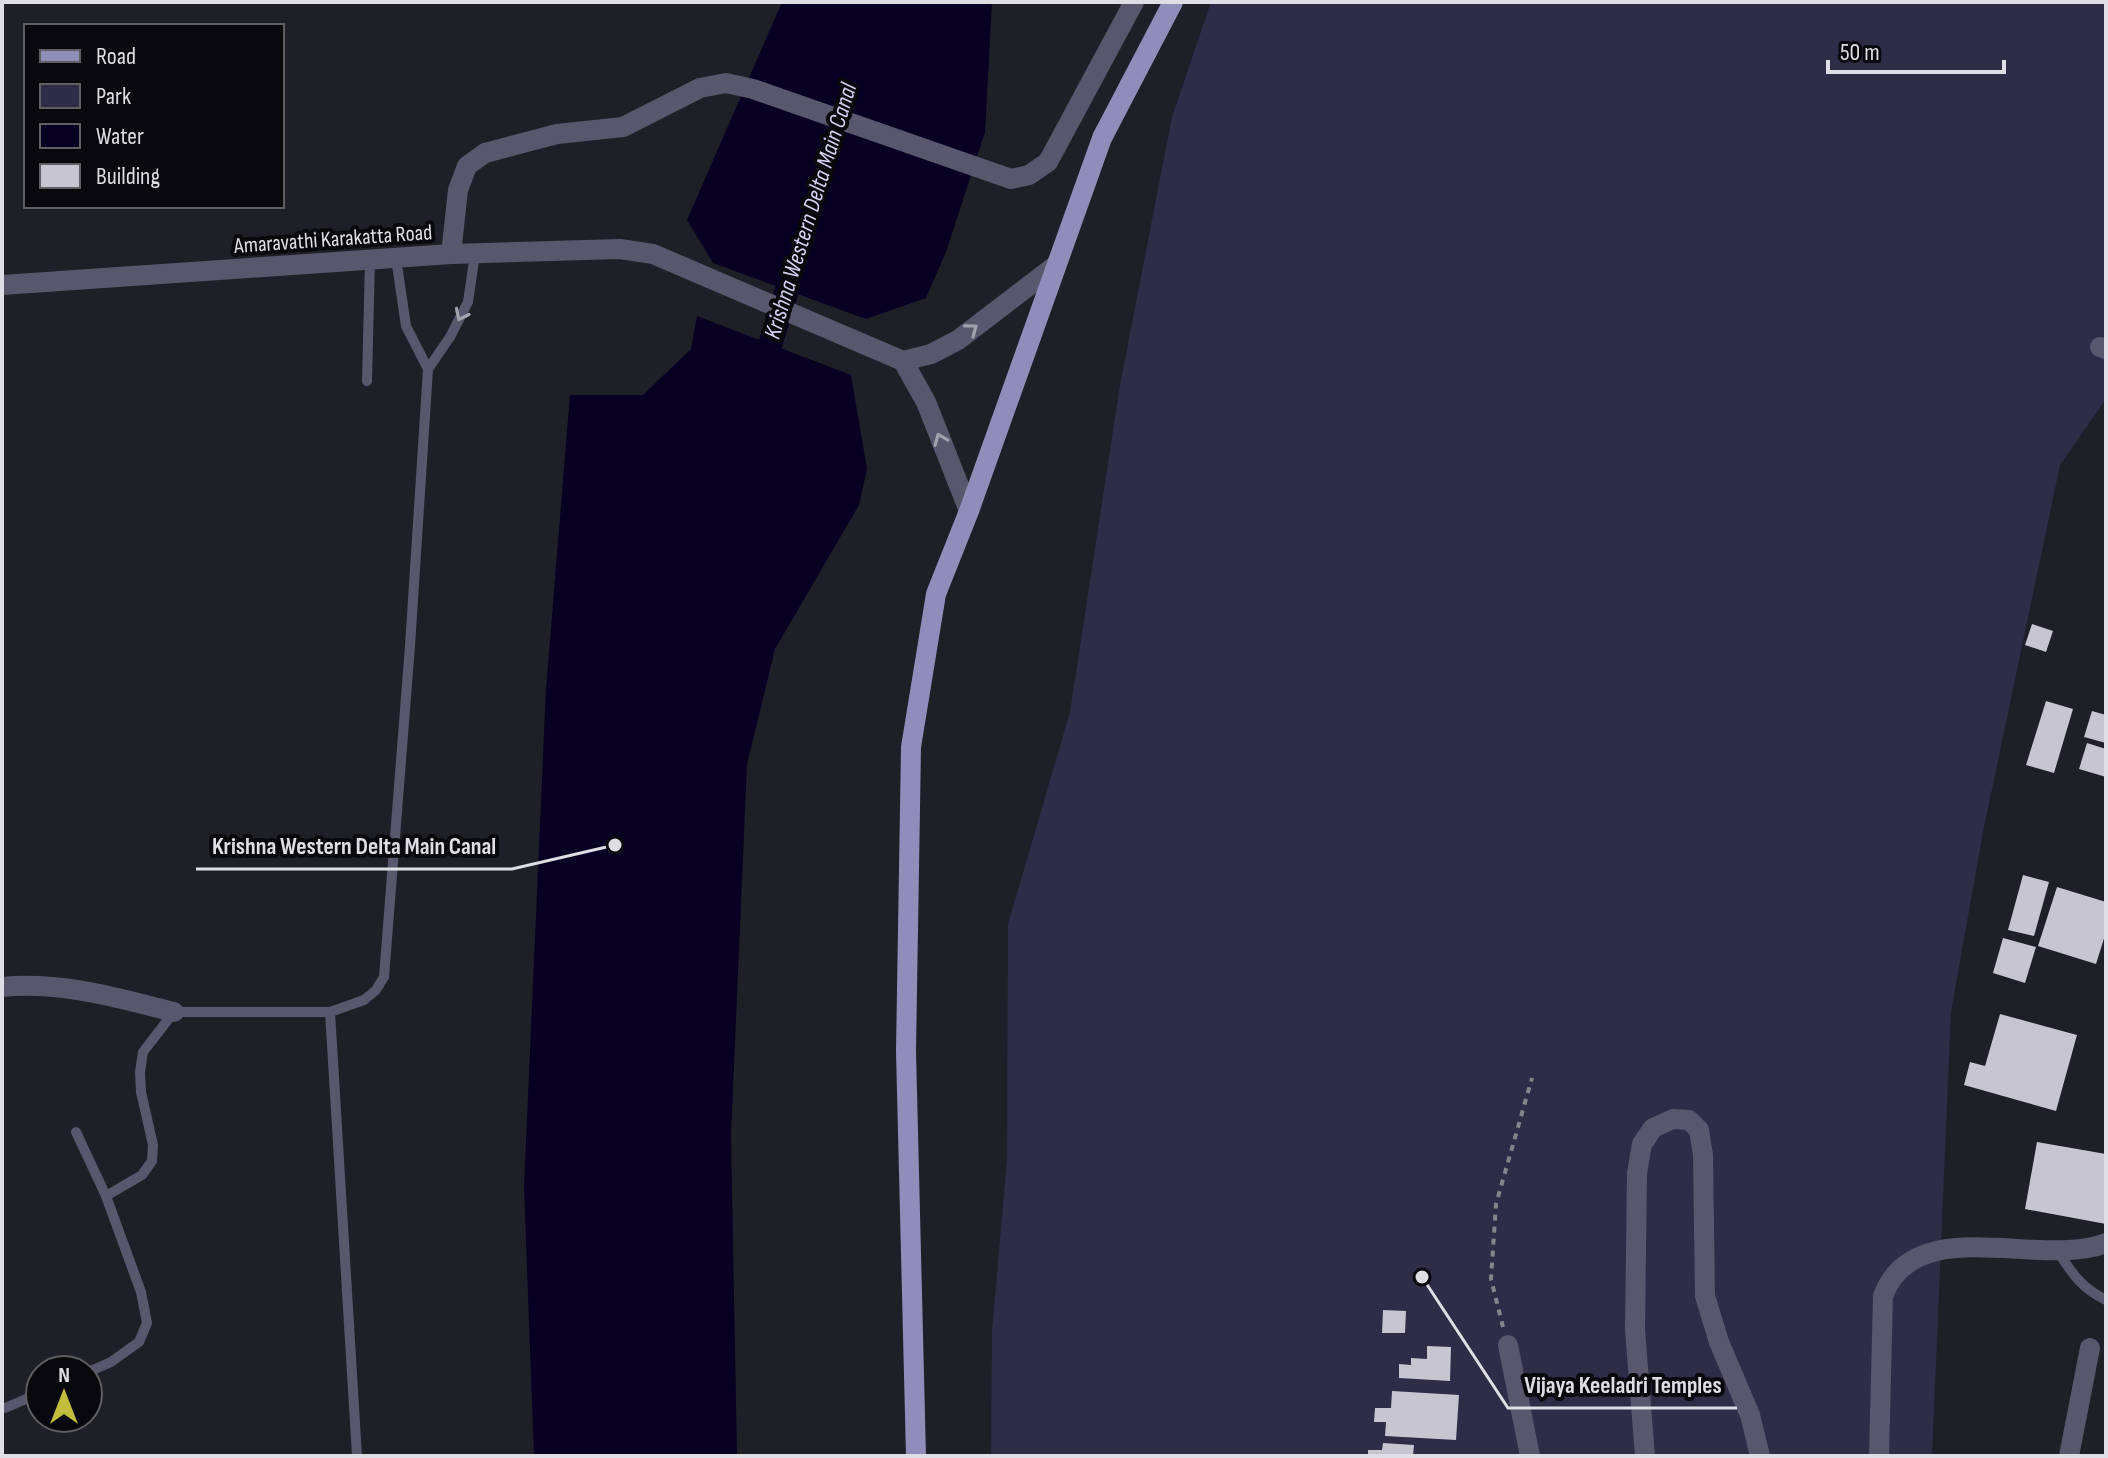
<svg xmlns="http://www.w3.org/2000/svg" width="2108" height="1458" viewBox="0 0 2108 1458" font-family="'Sofia Sans Condensed',sans-serif">
  <style>
    .green { fill: #2e2c47 }
    .water { fill: #080023 }
    .lines { fill: none; stroke-linecap: round; stroke-linejoin: round }
    .canal { stroke: #080023; stroke-width: 24 }
    .building { fill: #c6c5d0 }
    .path { stroke: #85858c; stroke-width: 4; stroke-dasharray: 6 6; stroke-linecap: butt }
    .service { stroke: #58576d; stroke-width: 10 }
    .minor { stroke: #58576d; stroke-width: 20 }
    .tertiary { stroke: #58576d; stroke-width: 20 }
    .primary { stroke: #908dbb; stroke-width: 20 }
    .oneway { stroke: #a2a1ae }
    .labels { text-anchor: middle; stroke-width: 8; stroke-linejoin: round; paint-order: stroke }
    .street-label { font-size: 22px; fill: #dedee4; stroke: #09090d }
    .water-label { font-size: 24px; font-style: italic; fill: #d4d3f2; stroke: #09090d }
    .leader { fill: none; stroke: #dedee4; stroke-width: 3 }
    .callout-dot { fill: #dedee4; stroke: #09090d; stroke-width: 3 }
    .callout-label { font-size: 24px; text-anchor: middle; font-weight: bold; fill: #dedee4; stroke: #09090d; stroke-width: 8; stroke-linejoin: round; paint-order: stroke }
  </style>
  <rect width="100%" height="100%" fill="#1f1f27"/>
  <polygon class="green" points="1211,2 2106,2 2106,399 2060,465 1983,832 1951,1012 1932,1456 991,1456 992,1332 1007,1159 1008,924 1070,712 1120,385 1172,117"/>
  <g class="water">
    <polygon points="782,2 992,2 985,132 946,252 926,298 866,319 713,263 687,220"/>
    <polygon points="697,316 851,375 867,469 859,505 775,649 747,764 731,1135 737,1456 534,1456 524,1187 546,689 570,395 643,395 691,349"/>
  </g>
  <g class="lines">
    <polyline class="canal" points="761,374 796,261"/>
  </g>
  <g class="building">
    <polygon points="2032,624 2053,631 2046,652 2025,645"/>
    <polygon points="2046,701 2073,709 2054,773 2026,765"/>
    <polygon points="2092,711 2106,715 2106,743 2084,737"/>
    <polygon points="2087,743 2106,749 2106,777 2079,769"/>
    <polygon points="2023,875 2049,882 2034,936 2008,930"/>
    <polygon points="2057,887 2106,902 2106,932 2096,964 2038,946"/>
    <polygon points="2003,938 2036,947 2025,983 1993,973"/>
    <polygon points="2000,1014 2077,1035 2056,1111 1964,1085 1970,1062 1985,1066"/>
    <polygon points="2037,1142 2106,1154 2106,1224 2025,1209"/>
    <polygon points="1383,1310 1406,1311 1405,1333 1382,1333"/>
    <polygon points="1427,1346 1451,1347 1450,1381 1399,1378 1399,1364 1411,1365 1411,1358 1427,1359"/>
    <polygon points="1392,1391 1459,1395 1456,1440 1385,1436 1386,1422 1374,1422 1375,1408 1391,1408"/>
    <polygon points="1383,1443 1414,1445 1413,1456 1368,1456 1368,1450 1382,1450"/>
  </g>
  <g class="lines">
    <polyline class="path" points="1503,1327 1491,1279 1496,1204 1532,1078"/>
    <g class="service">
      <polyline points="428,369 450,337 468,302 475,254"/>
      <polyline points="367,381 370,260"/>
      <polyline points="330,1012 357,1456"/>
      <polyline points="76,1132 106,1196 141,1292 147,1323 139,1342 111,1362 88,1372"/>
      <polyline points="106,1196 142,1175 152,1161 153,1145 141,1092 140,1072 143,1052 174,1012 330,1012 364,1000 376,990 384,977 410,646 428,369 406,326 396,258"/>
      <path d="M2059,1253C2072,1274 2083,1289 2106,1300"/>
      <polyline points="5,1408 40,1393"/>
    </g>
    <g class="minor">
      <polyline points="2100,347 2106,349"/>
      <path d="M2,987C61,981 117,998 174,1012"/>
      <polyline points="2069,1456 2090,1348"/>
    </g>
    <g class="tertiary">
      <polyline points="451,254 458,190 467,166 485,153 557,134 623,127 700,88 726,83 753,89 1011,179 1029,175 1048,162 1134,2"/>
      <polyline points="2,285 451,254 620,249 653,254 903,361 931,354 958,340 1056,265"/>
      <polyline points="903,361 926,402 969,511"/>
      <polyline points="1508,1345 1530,1456"/>
      <polyline points="1645,1456 1635,1330 1637,1173 1642,1144 1653,1128 1673,1119 1689,1120 1699,1130 1703,1155 1705,1296 1719,1342 1750,1415 1760,1456"/>
      <path d="M1879,1456L1883,1296C1915,1211 2039,1269 2106,1243"/>
    </g>
    <polyline class="primary" points="916,1456 906,1051 911,747 936,594 969,511 1102,138 1173,2"/>
  </g>
  <defs><path id="oneway-chevron" d="M-2-3.5L2.5 0L-2 3.5" fill="none" stroke-width="1.6" stroke-linecap="round" stroke-linejoin="round" transform="scale(2)"/></defs>
  <g class="oneway">
    <use href="#oneway-chevron" transform="translate(461 315) rotate(116)"/>
    <use href="#oneway-chevron" transform="translate(972 329) rotate(-37)"/>
    <use href="#oneway-chevron" transform="translate(940 439) rotate(-112)"/>
  </g>
  <g class="labels">
    <g class="street-label">
      <text transform="translate(333 238) rotate(-4)" y="8">Amaravathi Karakatta Road</text>
    </g>
    <g class="water-label">
      <text transform="translate(810 211) rotate(-73)" y="8">Krishna Western Delta Main Canal</text>
    </g>
  </g>
  <path class="leader" d="M615 845L512 869H196M1422 1277L1508 1408H1737"/>
  <g class="callout-dot">
    <circle cx="615" cy="845" r="8"/>
    <circle cx="1422" cy="1277" r="8"/>
  </g>
  <g class="callout-label">
    <text x="354" y="854">Krishna Western Delta Main Canal</text>
    <text x="1623" y="1393">Vijaya Keeladri Temples</text>
  </g>
  <rect width="2108" height="1458" fill="none" stroke="#dedee4" stroke-width="8"/>
  <rect x="24" y="24" width="260" height="184" fill="#09090d" stroke="#5e5e63" stroke-width="2"/>
  <rect x="40" y="50" width="40" height="12" fill="#908dbb" stroke="#5e5e63" stroke-width="2"/>
  <text x="96" y="64" font-size="24" fill="#dedee4">Road</text>
  <rect x="40" y="84" width="40" height="24" fill="#2e2c47" stroke="#5e5e63" stroke-width="2"/>
  <text x="96" y="104" font-size="24" fill="#dedee4">Park</text>
  <rect x="40" y="124" width="40" height="24" fill="#080023" stroke="#5e5e63" stroke-width="2"/>
  <text x="96" y="144" font-size="24" fill="#dedee4">Water</text>
  <rect x="40" y="164" width="40" height="24" fill="#c6c5d0" stroke="#5e5e63" stroke-width="2"/>
  <text x="96" y="184" font-size="24" fill="#dedee4">Building</text>
  <g transform="translate(64 1394)"><circle r="38" fill="#09090d" stroke="#5e5e63" stroke-width="2"/>
  <path d="M0-6L14 30L0 20L-14 30Z" fill="#c2bd3f"/>
  <text y="-12" font-size="22" font-weight="bold" text-anchor="middle" fill="#dedee4">N</text>
  </g>
  <path d="M1828 60v12h176v-12" fill="none" stroke="#dedee4" stroke-width="4"/>
  <text x="1840" y="60" font-size="24" fill="#dedee4" stroke="#09090d" stroke-width="6" paint-order="stroke">50 m</text>
</svg>
